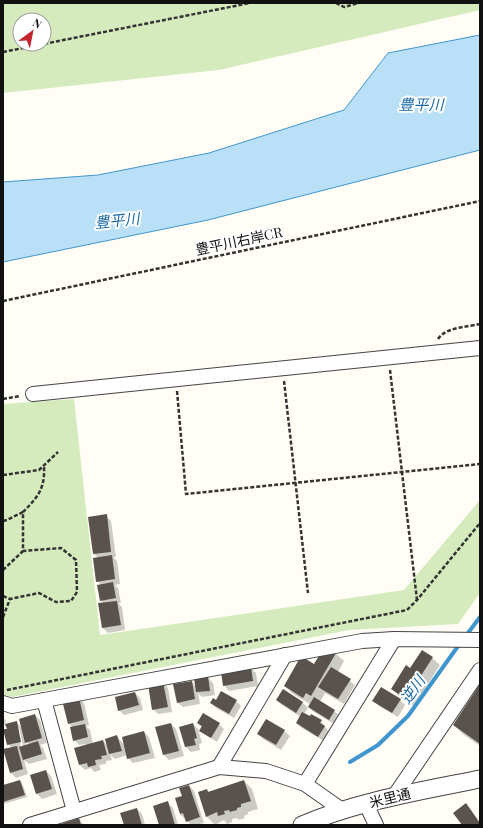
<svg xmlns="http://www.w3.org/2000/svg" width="483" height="828" viewBox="0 0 483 828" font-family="'Playfair Display','Noto Sans JP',serif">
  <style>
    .green { fill: #d5ebbd; fill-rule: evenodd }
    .water { fill: #b9e0f7; stroke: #3f96cf }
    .shadow { fill: #0003; fill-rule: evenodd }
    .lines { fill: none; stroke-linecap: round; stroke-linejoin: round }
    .stream { stroke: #3f96cf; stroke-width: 4 }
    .building { fill: #5a524d }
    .minor-casing { stroke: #444; stroke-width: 16 }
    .tertiary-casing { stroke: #444; stroke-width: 19 }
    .path { stroke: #333; stroke-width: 2.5; stroke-dasharray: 4 2; stroke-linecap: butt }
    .minor { stroke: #fff; stroke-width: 14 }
    .tertiary { stroke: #fff; stroke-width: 17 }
    .labels { text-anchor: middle; stroke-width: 4; stroke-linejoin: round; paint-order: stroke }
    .street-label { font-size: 14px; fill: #111; stroke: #fff }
    .water-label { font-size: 15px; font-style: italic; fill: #1768a6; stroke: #fff }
  </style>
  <rect width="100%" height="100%" fill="#fffdf5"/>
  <g class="green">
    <path d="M3,3H480V10L219,70L3,93ZM20,20H44V44H20Z"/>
    <polygon points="74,399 100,635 404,590 480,500 480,593 458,624 349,630 12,697 3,694 3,404"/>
  </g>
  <polygon class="water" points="480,35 480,150 208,220 3,262 3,182 98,175 209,153 344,110 388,53"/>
  <g class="shadow">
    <polygon points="106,516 111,521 116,557 113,557 117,561 120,584 115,585 118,588 121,603 118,603 122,607 125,630 108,633 103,628 104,604 101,600 101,585 97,581 98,558 94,554 89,518"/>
    <polygon points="329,650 336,654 344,661 338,672 355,685 344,704 325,693 320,702 334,711 340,716 334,724 314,712 309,707 310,704 293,694 285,686 314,665"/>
    <polygon points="432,658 440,665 414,706 400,697 392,689 410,669"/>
    <polygon points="250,668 256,673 258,686 229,691 224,685"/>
    <polygon points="208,678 213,683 215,695 202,697 198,693 200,704 183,707 177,702 192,682 196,687"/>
    <polygon points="163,683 168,688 172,712 158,714 153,709"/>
    <polygon points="480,685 480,746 464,735 454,725"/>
    <polygon points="135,693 140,698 143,710 124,715 119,710"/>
    <polygon points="79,698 84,703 89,725 86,726 90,730 93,744 103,741 107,745 117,737 124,744 144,732 149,737 155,758 133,763 128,758 127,755 115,759 110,754 112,760 106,761 106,764 99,765 101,770 94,772 91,768 85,770 80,765 86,744 79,745 74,740 73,728 69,723"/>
    <polygon points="277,700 302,702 308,708 304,714 321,721 329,732 324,741 302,728 297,723 301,717 282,705"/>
    <polygon points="400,700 405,705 398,717 379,706 374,701"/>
    <polygon points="217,701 236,701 241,706 234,718 216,708 211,703"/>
    <path d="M35,715L40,720L47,743L40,745L43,748L47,759L29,764L24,760L28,774L16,778L10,772L12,748L8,744V729L17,723L22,728ZM17,727H19L23,746L21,747ZM25,740L29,745L26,746Z"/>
    <polygon points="3,717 6,721 3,728"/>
    <polygon points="266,720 284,731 290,736 281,750 263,739 258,733"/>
    <polygon points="198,723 219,724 224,729 217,742 206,735 200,730 202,728"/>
    <polygon points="171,724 176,729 184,756 169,760 164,755 156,728"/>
    <polygon points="193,724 198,729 202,743 199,744 200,750 191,752 186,747 181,727"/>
    <polygon points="46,771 51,776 57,794 42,799 37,794 31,775"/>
    <polygon points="20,781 22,783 27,797 3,804 3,786"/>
    <polygon points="244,781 252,789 258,809 248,812 248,814 244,816 245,818 239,820 237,818 232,819 232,822 227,824 224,820 215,825 207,817 199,793 207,790 209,792"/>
    <polygon points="189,786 194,791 204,823 196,825 191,825 180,814 183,797"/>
    <polygon points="168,803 173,808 178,825 160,825"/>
    <polygon points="137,809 142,814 145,825 125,825"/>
    <polygon points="79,819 84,825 60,825"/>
  </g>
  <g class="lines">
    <g class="stream">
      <polyline points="465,637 480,617"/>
      <polyline points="350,762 378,745 408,716 461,642"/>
    </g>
  </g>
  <g class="building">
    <polygon points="107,514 111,552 93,554 88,517"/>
    <polygon points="112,555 115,579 96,582 93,558"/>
    <polygon points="113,582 116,598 100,601 97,585"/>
    <polygon points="117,601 121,625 102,628 98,603"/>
    <polygon points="422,650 433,657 406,699 391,689 406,665 410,668"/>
    <polygon points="322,651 336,653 311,696 306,693 303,698 284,686 301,656 314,664"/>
    <polygon points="251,667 253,681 223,686 221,672"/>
    <polygon points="331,667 351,679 338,699 318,687"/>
    <polygon points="208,676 210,691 196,692 194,678"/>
    <polygon points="192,681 195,699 177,703 173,684"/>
    <polygon points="163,682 168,707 152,710 148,684"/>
    <polygon points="480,684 480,744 453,725"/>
    <polygon points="381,687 401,699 392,713 372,701"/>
    <polygon points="283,689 303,702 296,713 276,700"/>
    <polygon points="221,691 237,700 229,714 210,703 213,698 216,700"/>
    <polygon points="135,692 139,705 118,711 115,697"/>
    <polygon points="79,697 84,720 68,724 62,700"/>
    <polygon points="314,697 335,710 329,720 308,707"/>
    <polygon points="302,712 310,716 311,714 322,720 320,723 325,726 318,737 296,723"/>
    <polygon points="203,713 220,723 211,738 199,731 202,726 197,723"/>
    <polygon points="35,714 42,738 25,743 19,719"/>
    <polygon points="266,719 285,730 276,745 257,734"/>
    <polygon points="17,721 21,742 7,745 3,729 7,729 5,724"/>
    <polygon points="171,723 179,751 163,755 155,727"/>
    <polygon points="193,723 197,738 194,739 196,745 185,747 179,727"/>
    <polygon points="85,724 88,737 73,741 70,727"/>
    <polygon points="144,731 150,753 127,759 122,737"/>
    <polygon points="117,735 122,751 109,754 105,739"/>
    <polygon points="103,740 107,755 101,756 102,759 95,760 96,765 88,767 87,763 79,765 74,748"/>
    <polygon points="38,741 42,754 23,760 19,747"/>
    <polygon points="17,746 23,769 10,773 3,749"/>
    <polygon points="46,770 52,789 36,794 30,775"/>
    <polygon points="20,780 25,795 3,802 3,785"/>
    <polygon points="244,780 251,801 241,804 241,807 237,808 237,810 230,812 229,810 224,811 225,814 218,816 217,812 206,817 198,792 207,789 208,792"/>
    <polygon points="189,785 200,817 186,822 183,813 180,814 175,798 182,796 179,788"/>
    <polygon points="168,801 175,825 159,825 153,806"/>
    <polygon points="466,803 480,823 480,825 462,825 453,813"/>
    <polygon points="137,808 142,825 124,825 120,813"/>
    <polygon points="79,818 81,825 58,825"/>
  </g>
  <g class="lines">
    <defs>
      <g id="minor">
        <polyline points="33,394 480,348"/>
        <polyline points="44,700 74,811"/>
        <polyline points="3,703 12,706 362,641 394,639 480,640"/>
        <polyline points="219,767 285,655"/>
        <polyline points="305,784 394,639"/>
        <polyline points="395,795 480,670"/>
        <polyline points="366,804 376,825"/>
        <polyline points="30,825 219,767 266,771 305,784 342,810"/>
      </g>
      <path id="tertiary" d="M302,825C359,801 420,791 480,779"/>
    </defs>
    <use href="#minor" class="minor-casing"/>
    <use href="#tertiary" class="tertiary-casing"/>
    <g class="path">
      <polyline points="336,3 344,7 359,3"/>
      <polyline points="3,52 250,3"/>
      <polyline points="3,301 480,201"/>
      <path d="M438,339C446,327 467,327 480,324"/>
      <polyline points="390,370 417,600"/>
      <polyline points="284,381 308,593"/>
      <polyline points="177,391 186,494 480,464"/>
      <polyline points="3,399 20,396"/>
      <polyline points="3,475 39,470 58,452"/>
      <polyline points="3,521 7,520 23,512"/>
      <polyline points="3,570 23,551"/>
      <polyline points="3,596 10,599"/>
      <path d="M3,617L10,599L39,593L56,602L71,601L77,592L76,560L61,548L23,551V512C39,496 45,488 44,466"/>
      <polyline points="7,690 407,610 417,600 480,523"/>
    </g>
    <use href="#minor" class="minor"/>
    <use href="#tertiary" class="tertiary"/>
  </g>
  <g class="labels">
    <g class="street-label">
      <text transform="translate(239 241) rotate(-12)" y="5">豊平川右岸CR</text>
      <text transform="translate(390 798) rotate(-14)" y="5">米里通</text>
    </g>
    <g class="water-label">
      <text x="421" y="110">豊平川</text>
      <text transform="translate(117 221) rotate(-6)" y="5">豊平川</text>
      <text transform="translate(413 690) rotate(-54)" y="5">逆川</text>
    </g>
  </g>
  <rect width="483" height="828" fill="none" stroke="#111111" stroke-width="8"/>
  <g transform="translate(32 32) rotate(32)"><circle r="19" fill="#ffffff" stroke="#a0a0a0"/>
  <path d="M0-3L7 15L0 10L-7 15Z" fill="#c4262e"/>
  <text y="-6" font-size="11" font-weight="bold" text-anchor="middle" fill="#111111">N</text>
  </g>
</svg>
